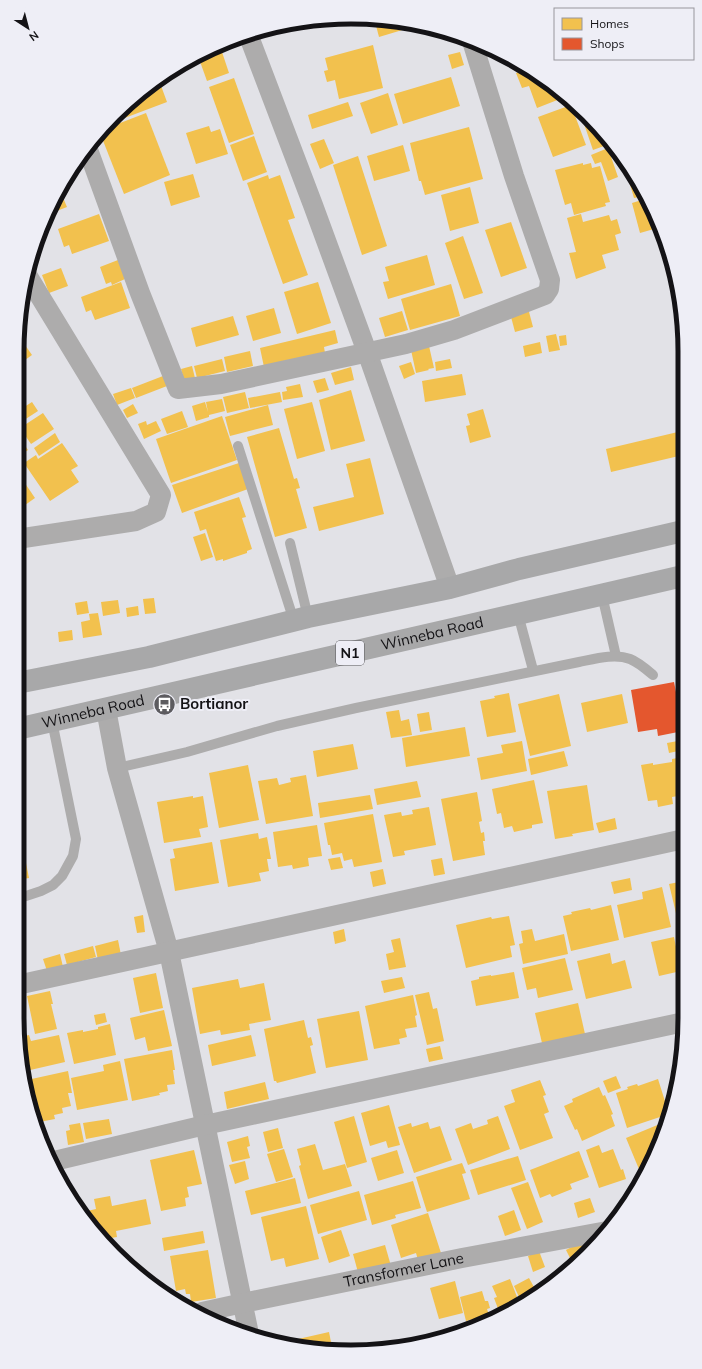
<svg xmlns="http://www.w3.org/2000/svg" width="702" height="1369" viewBox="0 0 702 1369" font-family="Mulish,sans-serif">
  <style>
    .homes { fill: #f2c14e }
    .shops { fill: #e4572e }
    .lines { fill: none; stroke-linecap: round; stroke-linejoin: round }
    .service { stroke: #adacac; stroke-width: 10 }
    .minor { stroke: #adacac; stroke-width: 20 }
    .trunk { stroke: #a8a8a9; stroke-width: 22 }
    .labels { text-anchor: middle; stroke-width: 4; stroke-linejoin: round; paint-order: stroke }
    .shield { fill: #eeeef6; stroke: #555559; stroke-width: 1 }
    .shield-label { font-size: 14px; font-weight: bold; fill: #141316 }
    .street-label { font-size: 15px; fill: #141316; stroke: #eeeef6 }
    .poi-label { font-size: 15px; font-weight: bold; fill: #141316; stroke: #eeeef6; text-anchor: start }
    .rim { fill: none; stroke: #141316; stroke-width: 5 }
  </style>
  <rect width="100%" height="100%" fill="#e2e2e7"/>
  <g class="homes">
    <polygon points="374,18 419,25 379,37"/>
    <polygon points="373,45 383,88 339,99 335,80 327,82 324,71 328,70 325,58"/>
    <polygon points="220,46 229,73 207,81 198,56"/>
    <polygon points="460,52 464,65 452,69 448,55"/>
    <polygon points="521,66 564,95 565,97 537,108 529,86 522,88 516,73 523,71"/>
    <polygon points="451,77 460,106 403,124 394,94"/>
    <polygon points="234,78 254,134 229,143 209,87"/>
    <polygon points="156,82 157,84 160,83 167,102 122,119 119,112 131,100"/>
    <polygon points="388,93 398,125 371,134 360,103"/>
    <polygon points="348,102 353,116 312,129 308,115"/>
    <polygon points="571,105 586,145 553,157 538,117"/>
    <polygon points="146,113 170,175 124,194 100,133 102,130"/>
    <polygon points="589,119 598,129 604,146 593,150 583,121"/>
    <polygon points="209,126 211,132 220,129 228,154 196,164 186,133"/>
    <polygon points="469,127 483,179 425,195 421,181 419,181 410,143"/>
    <polygon points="254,136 267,172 243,181 230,145"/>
    <polygon points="324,139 334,163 320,169 310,144"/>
    <polygon points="403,145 410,171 374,181 367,156"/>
    <polygon points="608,148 618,177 608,181 601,162 595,164 591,155"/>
    <polygon points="358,156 387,246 362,255 333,165"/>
    <polygon points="623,161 624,161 644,196 634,198"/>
    <polygon points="583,163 583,165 591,163 592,168 600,166 610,202 605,203 606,206 574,215 571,203 565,205 555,170"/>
    <polygon points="193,174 200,197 171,206 164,182"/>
    <polygon points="268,175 269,179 280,175 295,218 288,220 308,275 283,284 247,183"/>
    <polygon points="470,187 479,223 450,231 441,195"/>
    <polygon points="61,193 67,207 49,214 48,212 52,203 56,195"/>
    <polygon points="645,199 661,227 640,233 632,203"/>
    <polygon points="99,214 109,241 72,254 69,245 64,247 58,229"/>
    <polygon points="581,214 583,222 609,215 611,221 617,219 621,233 615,235 619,250 602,255 606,268 576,279 569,253 576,252 567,218"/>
    <polygon points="511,222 527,268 501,277 485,230"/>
    <polygon points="463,236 483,293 464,299 445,243"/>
    <polygon points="427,255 435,285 388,299 383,282 389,281 385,267"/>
    <polygon points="118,260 125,279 112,285 111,282 106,284 100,267"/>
    <polygon points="61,268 68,286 49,293 42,275"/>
    <polygon points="121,282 130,308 95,320 91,310 86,312 81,297"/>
    <polygon points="318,282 331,323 297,334 284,292"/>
    <polygon points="451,284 460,316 410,330 401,299"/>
    <polygon points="274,308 281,333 253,341 246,316"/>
    <polygon points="528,308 533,327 515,332 510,313"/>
    <polygon points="402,311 408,330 385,337 379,318"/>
    <polygon points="233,316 239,335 196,347 191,328"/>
    <polygon points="335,330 338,343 324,347 325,353 264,367 260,348"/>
    <polygon points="556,334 560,350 549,352 546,336"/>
    <polygon points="18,335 32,355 18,365"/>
    <polygon points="566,335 567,345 560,346 559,336"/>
    <polygon points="540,342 542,353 525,357 523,346"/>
    <polygon points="429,346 434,368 428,369 429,370 416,373 411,350"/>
    <polygon points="250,351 253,366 227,372 224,357"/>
    <polygon points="222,359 225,371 197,378 194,366"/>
    <polygon points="450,359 452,368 436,371 435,362"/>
    <polygon points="411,362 415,374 404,379 399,366"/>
    <polygon points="192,366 195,378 184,380 181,369"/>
    <polygon points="351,367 354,380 335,385 331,373"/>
    <polygon points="462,374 466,395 425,402 422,381"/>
    <polygon points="163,376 167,386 136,398 132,388"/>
    <polygon points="325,378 329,390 317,393 313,381"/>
    <polygon points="300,384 303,397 283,400 282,392 287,391 286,387"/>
    <polygon points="131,388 135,398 117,405 113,394"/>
    <polygon points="351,390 365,441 331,450 319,400"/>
    <polygon points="245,392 249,408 227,413 223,397"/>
    <polygon points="280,392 282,402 250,408 248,398"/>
    <polygon points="222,399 225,411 209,415 209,417 196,421 192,406 205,402 208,412 206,402"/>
    <polygon points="32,402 38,411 18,424 18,411"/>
    <polygon points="312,402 325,451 297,459 284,409"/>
    <polygon points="133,404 138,413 127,418 123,410"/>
    <polygon points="268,405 273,425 230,436 225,417"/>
    <polygon points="483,409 491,437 470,443 466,426 470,425 467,414"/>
    <polygon points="182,411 188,427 167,434 161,419"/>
    <polygon points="43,413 54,429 31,444 20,428"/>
    <polygon points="222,416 237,460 171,483 156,439"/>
    <polygon points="146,421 147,425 156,421 161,431 144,439 138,424"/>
    <polygon points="279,428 294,479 297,478 300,488 296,489 307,528 275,537 247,437"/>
    <polygon points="682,431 683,455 611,472 606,449"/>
    <polygon points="55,433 60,442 39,456 34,448"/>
    <polygon points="18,435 28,450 18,457"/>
    <polygon points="62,443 78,466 71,470 79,482 50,501 24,463 36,455 38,459"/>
    <polygon points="370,458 384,514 319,531 313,507 354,497 346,464"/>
    <polygon points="239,463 248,489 182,513 172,485"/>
    <polygon points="18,473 35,498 18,510"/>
    <polygon points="239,497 246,517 242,518 252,549 247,551 247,553 223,561 223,559 216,561 206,529 200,531 194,512"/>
    <polygon points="205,533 213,557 201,561 193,537"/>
    <polygon points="154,598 156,613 145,614 143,599"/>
    <polygon points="118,600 120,613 103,616 101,602"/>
    <polygon points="87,601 89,613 77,615 75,603"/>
    <polygon points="138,606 139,615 127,617 126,608"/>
    <polygon points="98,613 102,635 83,638 81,622 90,620 89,614"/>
    <polygon points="72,630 73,640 59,642 58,632"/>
    <polygon points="509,693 516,732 487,737 480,701 495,698 494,696"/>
    <polygon points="559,694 571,746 530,756 518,704"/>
    <polygon points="622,694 628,723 587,732 581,703"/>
    <polygon points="399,710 401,721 409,719 412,735 391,738 386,712"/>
    <polygon points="429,712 432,730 420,732 417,714"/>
    <polygon points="465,727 470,756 406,767 402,738"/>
    <polygon points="683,740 683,750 669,753 667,743"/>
    <polygon points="522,741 527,771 481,780 477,758 503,753 501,745"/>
    <polygon points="353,744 358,769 317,777 313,751"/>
    <polygon points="564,751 568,766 531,775 528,759"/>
    <polygon points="683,757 684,795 672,797 673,804 658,807 657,800 648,801 641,765 653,763 653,765 672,762 672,759"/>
    <polygon points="248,765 259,820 219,828 209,773"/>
    <polygon points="306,775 313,816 266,824 258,781 277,778 279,785 291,782 290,778"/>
    <polygon points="534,780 543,823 532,825 532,828 514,832 512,826 504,828 501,813 497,814 492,789"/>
    <polygon points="417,781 421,797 377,805 374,789"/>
    <polygon points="587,785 594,830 572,834 573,836 555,839 547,791"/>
    <polygon points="477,792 482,821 479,822 481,833 484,832 485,841 483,841 485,855 453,861 441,799"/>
    <polygon points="370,795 373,809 320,818 318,803"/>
    <polygon points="193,796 193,798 203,796 208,827 199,829 201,837 164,843 157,802"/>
    <polygon points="429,807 436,845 404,851 405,855 393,857 384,815 401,812 402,816 413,814 412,810"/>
    <polygon points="373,814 382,862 354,867 352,859 344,861 342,853 332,855 330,845 328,845 324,823"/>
    <polygon points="615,818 617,829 599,833 596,823"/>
    <polygon points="317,825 322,856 308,858 309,866 293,869 292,865 278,867 273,832"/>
    <polygon points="258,833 259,839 267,837 271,859 267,859 269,871 259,873 261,881 228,887 220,840"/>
    <polygon points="212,842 219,883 175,891 170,859 175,858 173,849"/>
    <polygon points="23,848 29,878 17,880 17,849"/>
    <polygon points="340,857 343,868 331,870 328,859"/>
    <polygon points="442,858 445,874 434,876 431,860"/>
    <polygon points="383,869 386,884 373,887 370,872"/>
    <polygon points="630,878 632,890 614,894 611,882"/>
    <polygon points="684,881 684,929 680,930 669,884"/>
    <polygon points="662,887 671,927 624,938 617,905 643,899 642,892"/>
    <polygon points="611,905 619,940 571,951 563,916 572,914 571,912 590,908 591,910"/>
    <polygon points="143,915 145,932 137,933 134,917"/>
    <polygon points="509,916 515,945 510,946 512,957 466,968 456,925 491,917 492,919"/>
    <polygon points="344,929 346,941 335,944 333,932"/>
    <polygon points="532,929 535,941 564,934 568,954 523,964 519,944 523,943 521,931"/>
    <polygon points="674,937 681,971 659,976 651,942"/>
    <polygon points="400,938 406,967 389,970 386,954 394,952 391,940"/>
    <polygon points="118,940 121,955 98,960 95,946"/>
    <polygon points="93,946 96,957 67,965 64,954"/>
    <polygon points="610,953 612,964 625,960 632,988 586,999 577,961"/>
    <polygon points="60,954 63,967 47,971 43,959"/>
    <polygon points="565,958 573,990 538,998 536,988 527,990 522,968"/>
    <polygon points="514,972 519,998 476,1006 471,981 479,979 479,977 491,975 491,976"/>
    <polygon points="156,973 163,1008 140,1013 133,978"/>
    <polygon points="402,977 405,988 384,993 381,981"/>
    <polygon points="238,979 240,988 264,983 271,1020 249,1024 250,1030 221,1035 220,1030 200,1034 192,988"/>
    <polygon points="50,991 53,1004 51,1004 57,1029 35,1034 27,996"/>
    <polygon points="429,992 433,1009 437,1008 444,1041 427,1045 415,995"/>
    <polygon points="413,995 417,1015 415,1016 417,1027 405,1029 407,1037 399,1039 400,1044 374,1049 365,1006"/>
    <polygon points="578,1003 585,1034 542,1043 535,1013"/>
    <polygon points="164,1010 172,1046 148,1051 145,1037 135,1040 130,1018"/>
    <polygon points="359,1011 368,1060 326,1068 317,1019"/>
    <polygon points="105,1013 107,1022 96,1025 94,1015"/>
    <polygon points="304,1020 308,1038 311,1037 313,1045 310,1046 316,1073 277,1083 276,1081 274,1081 264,1029"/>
    <polygon points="110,1024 116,1055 74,1064 67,1033 83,1030 83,1032 98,1029 98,1027"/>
    <polygon points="29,1035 31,1041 59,1035 65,1062 26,1071 20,1037"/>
    <polygon points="251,1035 256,1056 212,1066 208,1045"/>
    <polygon points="440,1046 443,1059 429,1062 426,1049"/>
    <polygon points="172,1050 175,1070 173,1070 175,1084 167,1085 168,1091 159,1093 160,1095 132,1101 124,1059"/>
    <polygon points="120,1061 128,1100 77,1110 71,1078 104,1071 103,1065"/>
    <polygon points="68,1071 72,1093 68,1093 71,1106 62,1108 63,1113 54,1115 55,1119 34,1123 27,1080"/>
    <polygon points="616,1076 621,1088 608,1093 603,1081"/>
    <polygon points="658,1079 669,1114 627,1128 616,1093 628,1089 627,1087 637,1084 638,1086"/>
    <polygon points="540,1080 546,1095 543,1096 549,1112 544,1114 553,1138 520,1150 504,1106 515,1102 511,1090"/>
    <polygon points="677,1081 677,1084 675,1095 671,1083"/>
    <polygon points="265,1082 269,1099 227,1109 224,1092"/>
    <polygon points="599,1087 603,1096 605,1095 613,1114 611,1115 615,1126 582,1141 577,1129 575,1130 564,1106 573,1102 572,1099"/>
    <polygon points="389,1105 400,1145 388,1148 386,1141 370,1146 361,1113"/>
    <polygon points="354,1116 367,1162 347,1168 334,1122"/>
    <polygon points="498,1116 510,1149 468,1165 455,1129 471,1123 473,1129 488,1124 487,1120"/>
    <polygon points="109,1119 112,1134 86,1139 83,1123"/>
    <polygon points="667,1121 650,1166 647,1171 641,1174 626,1138"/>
    <polygon points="428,1122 430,1129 440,1126 452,1160 414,1173 398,1127 411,1123 412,1127"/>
    <polygon points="80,1123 84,1142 68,1145 66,1131 70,1130 69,1125"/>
    <polygon points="278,1128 283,1148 268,1152 263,1132"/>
    <polygon points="248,1136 250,1146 247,1147 250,1158 232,1162 227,1142"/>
    <polygon points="315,1144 323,1170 345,1164 352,1186 308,1199 299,1166 301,1165 297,1149"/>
    <polygon points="599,1145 602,1153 613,1149 621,1170 623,1169 626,1179 599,1188 586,1150"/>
    <polygon points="284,1149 293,1177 276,1182 267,1154"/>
    <polygon points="194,1150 202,1184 187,1187 189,1197 185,1198 186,1206 161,1211 150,1160"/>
    <polygon points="397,1150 404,1173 378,1181 371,1158"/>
    <polygon points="579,1151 589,1177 570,1184 572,1189 552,1197 550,1194 540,1198 530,1170"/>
    <polygon points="518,1156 526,1180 478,1195 470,1170"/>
    <polygon points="245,1161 249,1179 235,1184 229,1165"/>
    <polygon points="462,1163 466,1173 462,1174 470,1199 427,1212 416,1177"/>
    <polygon points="295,1178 301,1203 251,1215 245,1191"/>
    <polygon points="413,1181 421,1208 395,1215 396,1218 372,1225 364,1195"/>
    <polygon points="528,1182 543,1222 527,1229 511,1188"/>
    <polygon points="359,1191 367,1220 318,1234 310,1205"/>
    <polygon points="110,1196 112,1206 146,1199 151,1224 116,1231 117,1237 105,1239 89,1225 87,1211 96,1209 94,1199"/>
    <polygon points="590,1198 595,1212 578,1218 574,1203"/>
    <polygon points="306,1206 319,1259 286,1267 284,1258 271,1261 261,1217"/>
    <polygon points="514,1210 521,1230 505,1236 498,1216"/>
    <polygon points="428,1213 441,1253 418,1260 416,1253 401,1258 391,1225"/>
    <polygon points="341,1230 350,1256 329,1263 321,1237"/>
    <polygon points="203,1231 205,1243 164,1251 162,1238"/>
    <polygon points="581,1242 587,1253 574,1266 566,1250"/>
    <polygon points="385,1245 391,1266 359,1276 353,1254"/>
    <polygon points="208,1250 216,1298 191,1302 190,1294 186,1294 185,1289 176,1291 170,1256"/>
    <polygon points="539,1251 545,1267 533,1272 528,1256"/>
    <polygon points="529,1278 535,1289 519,1297 514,1286"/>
    <polygon points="510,1279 519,1302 500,1314 494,1298 497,1297 492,1286"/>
    <polygon points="455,1281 463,1313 439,1319 430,1288"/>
    <polygon points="482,1291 485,1301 488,1301 490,1308 487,1309 489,1315 466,1321 460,1297"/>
    <polygon points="329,1332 332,1347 285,1343 285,1342"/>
  </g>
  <polygon class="shops" points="674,682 676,692 680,692 683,712 683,731 658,736 657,729 638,732 631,690"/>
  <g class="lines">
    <g class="service">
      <polyline points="238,446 294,621"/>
      <polyline points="290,543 308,617"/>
      <polyline points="602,595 616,656"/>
      <polyline points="518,614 533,670"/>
      <polyline points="17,627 19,626"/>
      <path d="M117,768L187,752L277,726L356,708L579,662C594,659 615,653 630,659C638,662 646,669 653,675"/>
      <polyline points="17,899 41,891 53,885 62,876 73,856 76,839 52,721"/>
    </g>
    <g class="minor">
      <polyline points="248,34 313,205 367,352 450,588"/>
      <polyline points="87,147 140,293 178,389 221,384 406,344 454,330 545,295 549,289 550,280 514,176 472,41"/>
      <polyline points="17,539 136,521 156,512 161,495 27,275"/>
      <polyline points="106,709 117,768 169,952 249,1334"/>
      <polyline points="17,985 684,839"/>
      <polyline points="54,1161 205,1125 684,1022"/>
      <path id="s1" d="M202,1312L243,1303L462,1258L607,1231"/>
    </g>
    <g class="trunk">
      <polyline points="17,683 149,657 308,617 450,588 519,569 683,531"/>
      <path id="s2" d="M17,729L683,576"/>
    </g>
  </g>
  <defs>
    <symbol id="bus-disc" viewBox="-11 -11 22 22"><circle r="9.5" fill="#5c5b5f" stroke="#eeeef6"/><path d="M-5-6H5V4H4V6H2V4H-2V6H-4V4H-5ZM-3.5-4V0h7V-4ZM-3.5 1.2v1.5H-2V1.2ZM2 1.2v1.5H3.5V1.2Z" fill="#fff"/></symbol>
  </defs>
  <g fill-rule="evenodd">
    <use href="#bus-disc" x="152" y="692" width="25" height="25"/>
  </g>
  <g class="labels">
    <rect class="shield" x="336" y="641" width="28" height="24" rx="3"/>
    <g class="shield-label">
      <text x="350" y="658">N1</text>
    </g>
    <g class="street-label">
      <text dy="5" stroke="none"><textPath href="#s2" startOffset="426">Winneba Road</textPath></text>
      <text dy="5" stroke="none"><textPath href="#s2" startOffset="78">Winneba Road</textPath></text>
      <text dy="5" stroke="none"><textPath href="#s1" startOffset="206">Transformer Lane</textPath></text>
    </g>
    <g class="poi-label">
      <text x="180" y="709">Bortianor</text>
    </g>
  </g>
  <path d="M0 0H702V1369H0ZM351 24H351A327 327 0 0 1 678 351V1018A327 327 0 0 1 351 1345H351A327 327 0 0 1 24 1018V351A327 327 0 0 1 351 24Z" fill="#eeeef6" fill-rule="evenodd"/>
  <path class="rim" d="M351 24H351A327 327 0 0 1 678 351V1018A327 327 0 0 1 351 1345H351A327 327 0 0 1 24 1018V351A327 327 0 0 1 351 24Z"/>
  <rect x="554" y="8" width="140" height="52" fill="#eeeef6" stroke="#97969c"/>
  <rect x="562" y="18" width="20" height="12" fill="#f2c14e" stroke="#97969c"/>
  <text x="590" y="28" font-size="12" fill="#141316">Homes</text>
  <rect x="562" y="38" width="20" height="12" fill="#e4572e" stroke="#97969c"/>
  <text x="590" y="48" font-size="12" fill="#141316">Shops</text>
  <g transform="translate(28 28) rotate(144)" stroke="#eeeef6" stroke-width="3" paint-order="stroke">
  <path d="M0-3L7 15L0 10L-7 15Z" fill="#141316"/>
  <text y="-6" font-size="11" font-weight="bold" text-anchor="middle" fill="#141316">N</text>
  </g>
</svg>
